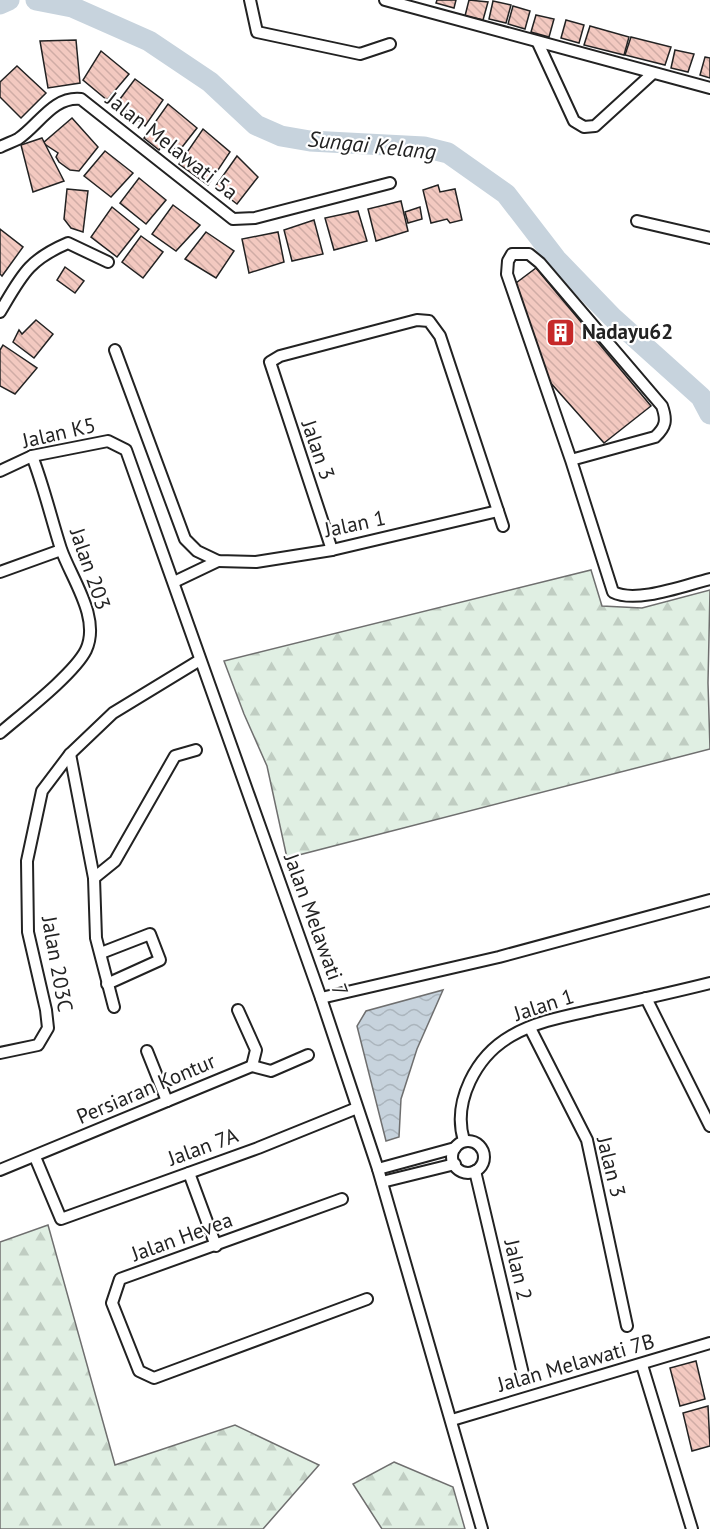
<svg xmlns="http://www.w3.org/2000/svg" width="710" height="1529" viewBox="0 0 710 1529" font-family="'PT Sans',sans-serif">
  <style>
    .forest { fill: url(#forest-firs); stroke: #6f6f6f; stroke-width: 1.5 }
    .water { fill: url(#water-waves); stroke: #6f6f6f; stroke-width: 1.5 }
    .lines { fill: none; stroke-linecap: round; stroke-linejoin: round }
    .river { stroke: #c7d3dd; stroke-width: 21 }
    .building { fill: url(#building-back-hatch); stroke: #222; stroke-width: 1.5 }
    .minor-casing { stroke: #222; stroke-width: 14 }
    .minor { stroke: #fff; stroke-width: 10 }
    .labels { text-anchor: middle; stroke-width: 4.5; stroke-linejoin: round; paint-order: stroke }
    .street-label { font-size: 21px; fill: #222; stroke: #fff }
    .poi-label { font-size: 21px; font-weight: bold; fill: #222; stroke: #fff; text-anchor: start }
    .water-label { font-size: 22px; font-style: italic; fill: #222; stroke: #fff }
  </style>
  <defs>
    <pattern id="forest-firs" width="22" height="20" patternUnits="userSpaceOnUse" patternTransform="scale(1.5)"><rect width="22" height="20" fill="#e0efe3"/><path d="M5 1l3.5 6h-7zM16 11l3.5 6h-7z" fill="#c0cdc2"/></pattern>
    <pattern id="water-waves" width="16" height="10" patternUnits="userSpaceOnUse" patternTransform="scale(1.5)"><rect width="16" height="10" fill="#c7d3dd"/><path d="M0 5q4-4 8 0t8 0" fill="none" stroke="#abb5bd"/></pattern>
    <pattern id="building-back-hatch" width="6" height="6" patternUnits="userSpaceOnUse" patternTransform="scale(1.5)"><rect width="6" height="6" fill="#f3c9c0"/><path d="M-1 5l2 2M0 0l6 6M5-1l2 2" fill="none" stroke="#d0aca5"/></pattern>
  </defs>
  <rect width="100%" height="100%" fill="#fff"/>
  <g class="forest">
    <polygon points="591,570 602,606 642,608 710,590 708,683 710,749 287,858 267,766 244,714 224,661"/>
    <polygon points="48,1225 115,1465 235,1425 319,1465 263,1529 0,1529 0,1242"/>
    <polygon points="394,1462 453,1487 465,1529 382,1529 353,1484"/>
  </g>
  <polygon class="water" points="443,990 417,1049 401,1099 399,1137 386,1141 357,1026 366,1011"/>
  <g class="lines">
    <g class="river">
      <polyline points="36,0 72,7 149,41 210,82 256,125 281,136 310,141 424,147 448,153 506,194 556,259 612,317 701,397 710,414"/>
      <polyline points="0,4 9,0"/>
    </g>
  </g>
  <g class="building">
    <polygon points="437,0 456,0 454,8 436,3"/>
    <polygon points="469,0 488,2 483,20 465,16"/>
    <polygon points="493,1 511,5 506,23 489,19"/>
    <polygon points="513,6 530,11 525,29 508,24"/>
    <polygon points="536,15 554,19 549,37 531,32"/>
    <polygon points="566,20 584,25 579,43 561,38"/>
    <polygon points="590,26 629,37 624,55 584,45"/>
    <polygon points="631,37 671,47 665,65 625,55"/>
    <polygon points="76,40 80,83 48,88 40,41"/>
    <polygon points="675,50 694,54 688,72 671,68"/>
    <polygon points="101,51 129,74 107,100 83,80"/>
    <polygon points="705,57 710,58 710,78 700,75"/>
    <polygon points="17,66 46,93 21,118 0,97 0,82"/>
    <polygon points="135,79 163,100 145,126 117,103"/>
    <polygon points="168,104 197,128 179,151 164,143 159,150 144,138"/>
    <polygon points="72,118 98,147 79,171 70,170 59,162 56,157 58,153 43,143"/>
    <polygon points="203,129 230,152 208,185 179,164"/>
    <polygon points="42,138 64,181 33,192 21,145"/>
    <polygon points="105,151 133,173 111,197 84,176"/>
    <polygon points="237,156 258,177 237,204 215,187"/>
    <polygon points="139,178 166,200 146,224 120,203"/>
    <polygon points="438,185 440,192 455,189 462,220 450,223 447,219 431,223 423,190"/>
    <polygon points="67,189 88,191 83,232 71,228 64,219"/>
    <polygon points="401,201 408,231 376,241 368,209"/>
    <polygon points="173,205 200,225 176,251 152,234"/>
    <polygon points="112,207 139,229 117,257 91,237"/>
    <polygon points="420,207 422,219 408,223 405,212"/>
    <polygon points="358,211 367,241 334,250 325,218"/>
    <polygon points="314,220 323,254 292,261 284,230"/>
    <polygon points="0,229 23,247 2,276 0,274"/>
    <polygon points="206,232 234,251 216,278 185,259"/>
    <polygon points="278,232 284,262 249,273 242,239"/>
    <polygon points="141,236 163,252 143,278 122,262"/>
    <polygon points="65,267 84,281 75,293 57,280"/>
    <polygon points="536,268 651,406 604,443 549,381 516,283"/>
    <polygon points="36,320 53,334 34,358 13,342 19,330 22,334"/>
    <polygon points="3,345 37,368 15,394 0,386 0,350"/>
    <polygon points="696,1361 705,1399 680,1406 670,1368"/>
    <polygon points="708,1406 710,1446 692,1451 683,1413"/>
  </g>
  <g class="lines">
    <defs>
      <g id="minor">
        <polyline points="250,0 257,32 360,54 390,44"/>
        <polyline points="385,0 710,88"/>
        <polyline points="538,43 574,121 584,127 595,126 652,74"/>
        <path d="M0,147C6,144 12,142 18,139C39,125 53,96 81,99L233,219L255,218L390,183"/>
        <polyline points="637,221 710,238"/>
        <path d="M0,312C22,275 28,260 68,243L108,262"/>
        <polyline points="115,350 185,539 197,551 218,561 256,562 332,550 498,511"/>
        <path d="M571,460L655,437C666,427 667,420 662,406L540,263L529,254H512L508,261L507,274L571,460L613,592C636,604 685,585 710,579"/>
        <polyline points="0,471 32,456 108,441 126,450 321,998 378,1169 482,1529"/>
        <polyline points="332,550 270,362 280,356 417,320 429,321 440,336 503,526"/>
        <polyline points="0,572 61,550"/>
        <polyline points="174,582 218,561"/>
        <path d="M0,733C22,714 74,674 86,650C101,618 71,578 61,549C51,518 44,487 32,456"/>
        <polyline points="70,754 94,878 96,938 114,1007"/>
        <polyline points="94,878 115,861 175,756 196,750"/>
        <polyline points="101,953 150,934 160,960 107,984"/>
        <polyline points="321,998 499,957 710,900"/>
        <polyline points="646,998 710,1126"/>
        <polyline points="238,1010 256,1050 252,1066"/>
        <polyline points="530,1028 587,1140 627,1326"/>
        <polyline points="147,1051 167,1101"/>
        <polyline points="0,1053 38,1045 48,1028 46,1010 28,932 27,861 42,791 70,754 113,713 200,660"/>
        <polyline points="252,1066 271,1071 308,1055"/>
        <path d="M464,1141C452,1102 476,1056 511,1036C538,1020 572,1015 602,1008C638,1000 674,992 710,983"/>
        <circle cx="468" cy="1157" r="16"/>
        <polyline points="35,1157 61,1219 258,1148 357,1108"/>
        <polyline points="378,1169 455,1148"/>
        <polyline points="0,1170 252,1066"/>
        <polyline points="475,1171 524,1378"/>
        <polyline points="189,1173 216,1246"/>
        <polyline points="382,1182 455,1164"/>
        <polyline points="342,1199 120,1279 112,1303 139,1371 154,1378 367,1299"/>
        <polyline points="642,1365 692,1529"/>
        <polyline points="452,1420 710,1343"/>
      </g>
    </defs>
    <use href="#minor" class="minor-casing"/>
    <use href="#minor" class="minor"/>
  </g>
  <defs>
    <symbol id="building-square" viewBox="-11 -11 22 22"><rect x="-9" y="-9" width="18" height="18" rx="4" fill="#c62828" stroke="#fff"/><path d="M-4-6H4V6H1V3H-1V6H-4ZM-2.5-4.3h1.7v1.8h-1.7ZM.8-4.3h1.7v1.8H.8ZM-2.5-1h1.7V.8h-1.7ZM.8-1h1.7V.8H.8Z" fill="#fff"/></symbol>
  </defs>
  <g fill-rule="evenodd">
    <use href="#building-square" x="544" y="316" width="33" height="33"/>
  </g>
  <g class="labels">
    <g class="street-label">
      <text transform="translate(172 146) rotate(38)" y="7">Jalan Melawati 5a</text>
      <text transform="translate(59 433) rotate(-13)" y="7">Jalan K5</text>
      <text transform="translate(318 450) rotate(71)" y="7">Jalan 3</text>
      <text transform="translate(355 524) rotate(-12)" y="7">Jalan 1</text>
      <text transform="translate(90 569) rotate(71)" y="7">Jalan 203</text>
      <text transform="translate(316 925) rotate(70)" y="7">Jalan Melawati 7</text>
      <text transform="translate(57 964) rotate(80)" y="7">Jalan 203C</text>
      <text transform="translate(544 1005) rotate(-18)" y="7">Jalan 1</text>
      <text transform="translate(146 1089) rotate(-23)" y="7">Persiaran Kontur</text>
      <text transform="translate(203 1147) rotate(-20)" y="7">Jalan 7A</text>
      <text transform="translate(611 1167) rotate(76)" y="7">Jalan 3</text>
      <text transform="translate(182 1237) rotate(-20)" y="7">Jalan Hevea</text>
      <text transform="translate(518 1270) rotate(77)" y="7">Jalan 2</text>
      <text transform="translate(576 1363) rotate(-16)" y="7">Jalan Melawati 7B</text>
    </g>
    <g class="poi-label">
      <text x="582" y="339">Nadayu62</text>
    </g>
    <g class="water-label">
      <text transform="translate(372 145) rotate(6)" y="8">Sungai Kelang</text>
    </g>
  </g>
</svg>
